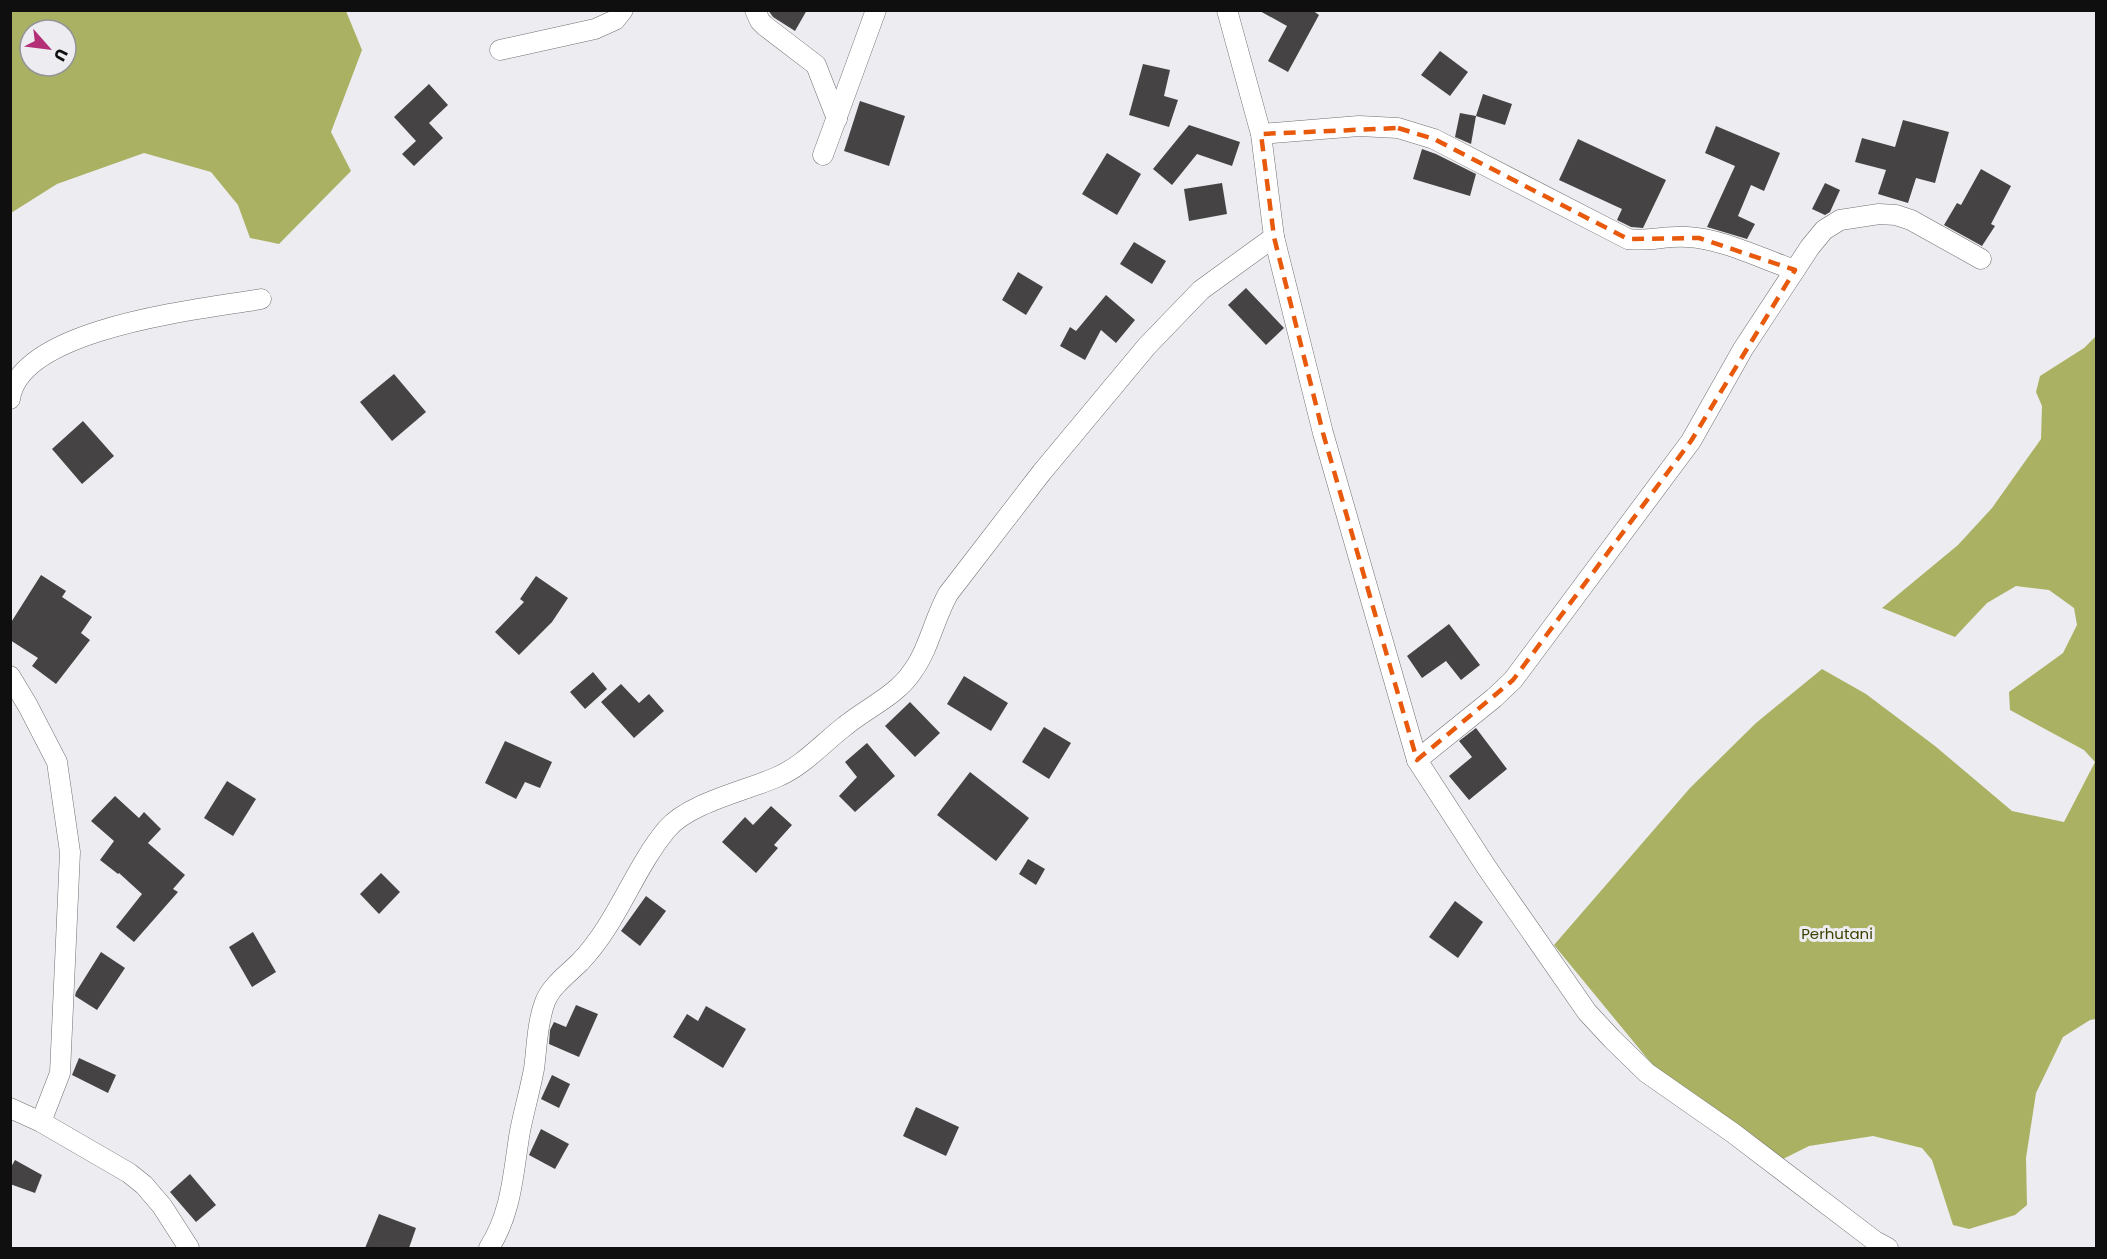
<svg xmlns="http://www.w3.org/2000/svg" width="2107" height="1259" viewBox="0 0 2107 1259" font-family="Poppins,sans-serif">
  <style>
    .forest { fill: #abb163; fill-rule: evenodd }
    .building { fill: #464345 }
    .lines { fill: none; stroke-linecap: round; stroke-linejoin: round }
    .minor-casing { stroke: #707073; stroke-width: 21 }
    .minor { stroke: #fff; stroke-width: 20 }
    .marked { fill: none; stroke: #e8590c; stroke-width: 4.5; stroke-dasharray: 12 8; stroke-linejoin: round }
    .labels { text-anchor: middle; stroke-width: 6; stroke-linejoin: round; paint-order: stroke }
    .park-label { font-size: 15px; fill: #3c3f00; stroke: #ededf1 }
  </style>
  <rect width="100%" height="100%" fill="#ededf1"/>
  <g class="forest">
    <path d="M11,10L346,11L362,50L331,132L351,171L279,244L250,238L238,205L211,172L144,153L57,184L11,213ZM30,30H66V66H30Z"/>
    <polygon points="2096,336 2096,1019 2090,1020 2063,1037 2036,1093 2026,1158 2027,1205 2015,1215 1969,1229 1953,1225 1932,1160 1922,1148 1873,1136 1809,1146 1777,1162 1665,1080 1554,945 1690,788 1756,723 1822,669 1866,694 1935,746 2012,811 2064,822 2095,762 2084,750 2010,710 2009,692 2063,653 2077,625 2074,608 2049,590 2016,586 1987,603 1955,637 1882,608 1958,545 1992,508 2041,439 2042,406 2036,392 2040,376 2084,348"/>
  </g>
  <g class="building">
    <polygon points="768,10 807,10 795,31 773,17"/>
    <polygon points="1258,10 1312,10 1319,15 1288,72 1268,61 1287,26"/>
    <polygon points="1440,51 1468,72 1450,96 1421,75"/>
    <polygon points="1143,64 1170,70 1164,96 1178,100 1169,127 1129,115"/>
    <polygon points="429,84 448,105 429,123 443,138 414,166 402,154 416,141 394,117"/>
    <polygon points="1483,94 1512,104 1505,125 1476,116"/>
    <polygon points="860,101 905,116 889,166 844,151"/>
    <polygon points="1460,113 1476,116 1471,144 1455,137"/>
    <polygon points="1903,120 1949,132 1935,183 1916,178 1908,203 1878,194 1886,170 1855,162 1862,138 1895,147"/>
    <polygon points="1189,125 1240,142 1232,166 1197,154 1172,185 1153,169"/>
    <polygon points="1716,126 1780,153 1764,191 1751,185 1738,216 1755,224 1747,239 1707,227 1735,166 1705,153"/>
    <polygon points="1578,139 1666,180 1643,228 1631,227 1617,220 1622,209 1559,180"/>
    <polygon points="1422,149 1436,154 1476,174 1470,196 1413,179"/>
    <polygon points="1107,153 1141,174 1117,215 1082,194"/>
    <polygon points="1981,169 2011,186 1991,224 1995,226 1982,246 1944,225 1957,203 1961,205"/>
    <polygon points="1222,183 1227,214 1189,221 1184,189"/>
    <polygon points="1825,183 1840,190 1830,212 1825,215 1812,209"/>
    <polygon points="1134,242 1166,261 1152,284 1120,264"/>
    <polygon points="1018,272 1043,287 1026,315 1002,300"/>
    <polygon points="1246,288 1284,328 1266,345 1228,305"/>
    <polygon points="1106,295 1135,320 1116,343 1101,330 1085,360 1060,346 1070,327 1076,331"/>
    <polygon points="394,374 426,412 392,441 360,402"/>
    <polygon points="83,421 114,456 82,484 52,449"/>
    <polygon points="41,575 66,591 62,597 92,617 81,633 90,640 56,684 32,666 38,658 10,640 10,624"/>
    <polygon points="536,576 568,598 552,622 519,655 495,632 524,602 520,599"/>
    <polygon points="1449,624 1480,665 1461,680 1446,661 1422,678 1407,656"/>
    <polygon points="593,672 607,689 585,709 570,692"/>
    <polygon points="964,676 1008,703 991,731 947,704"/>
    <polygon points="621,684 639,703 649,694 664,711 634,738 601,702"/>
    <polygon points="910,702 940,733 915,757 885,726"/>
    <polygon points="1044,727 1071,743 1049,779 1022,762"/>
    <polygon points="1476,728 1507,769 1469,800 1449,776 1472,757 1459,741"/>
    <polygon points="505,741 552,762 540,788 525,782 516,799 485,783"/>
    <polygon points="867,743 895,776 855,812 839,796 857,777 845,762"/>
    <polygon points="970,772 1029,818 996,861 937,815"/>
    <polygon points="227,781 256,799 233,836 204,818"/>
    <polygon points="115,796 139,818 144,812 161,829 148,843 185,875 173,889 178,892 134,942 116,927 142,894 119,873 118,874 100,860 114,841 91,821"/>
    <polygon points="771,806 792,825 774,845 778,848 756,873 722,842 745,817 753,825"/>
    <polygon points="1028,859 1045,869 1036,885 1019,874"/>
    <polygon points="381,873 400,892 379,914 360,894"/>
    <polygon points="646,896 666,911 640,946 621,931"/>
    <polygon points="1455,901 1483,922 1458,958 1429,937"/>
    <polygon points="253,932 276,972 252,987 229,947"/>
    <polygon points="101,952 125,968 97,1010 75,996 76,992"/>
    <polygon points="576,1005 598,1014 579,1057 549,1044 550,1030 554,1022 566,1027"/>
    <polygon points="706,1006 746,1029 723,1068 673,1037 687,1014 698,1021"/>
    <polygon points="79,1058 116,1075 108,1093 72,1075"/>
    <polygon points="552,1075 570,1084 559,1108 541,1099"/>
    <polygon points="916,1107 959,1127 946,1156 903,1136"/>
    <polygon points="541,1129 569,1144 555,1169 529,1155"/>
    <polygon points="15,1160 42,1175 35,1193 10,1184 10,1169"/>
    <polygon points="190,1174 216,1205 196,1222 170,1192"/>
    <polygon points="379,1214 416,1228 409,1248 365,1248"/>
  </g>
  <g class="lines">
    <defs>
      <g id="minor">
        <polyline points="755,10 760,21 765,26 816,65 837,119"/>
        <polyline points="1227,10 1261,134 1274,237 1323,433 1417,760 1487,868 1587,1012 1612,1039 1647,1073 1733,1133 1875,1241 1888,1248"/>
        <polyline points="500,50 595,29 615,20 623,10"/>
        <path d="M1261,134L1359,126L1398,128L1434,139L1628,239C1648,242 1668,235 1688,237C1723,239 1762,259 1795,270"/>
        <polyline points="823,155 876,10"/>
        <path d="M10,399C20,327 204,309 261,299"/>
        <polyline points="10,676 28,706 57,762 70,852 60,1073 41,1122"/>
        <polyline points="1417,760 1494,698 1513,680 1691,441 1743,349 1810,247 1824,230 1840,220 1879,214 1896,215 1911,220 1981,259"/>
        <polyline points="10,1108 41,1122 129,1173 144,1185 162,1206 189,1248"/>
        <path d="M489,1248C512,1212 513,1173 520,1131C524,1111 530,1090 534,1069C537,1047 537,1023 545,1002C551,986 568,974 580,962C618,922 633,870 667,829C689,803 745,791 777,777C803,766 823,743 845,726C867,708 897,695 912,672C929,649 934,619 948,594L1042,472L1147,346L1201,290L1274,237"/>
      </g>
    </defs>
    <use href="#minor" class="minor-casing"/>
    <use href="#minor" class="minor"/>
  </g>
  <path class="marked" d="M1398,128L1434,139L1628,239L1699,238L1795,270L1691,441L1513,680L1417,760L1323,433L1274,237L1261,134Z"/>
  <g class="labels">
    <g class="park-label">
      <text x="1837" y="939">Perhutani</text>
    </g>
  </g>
  <rect width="2107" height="1259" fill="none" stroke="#0f0f10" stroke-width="24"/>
  <g transform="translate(48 48) rotate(118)"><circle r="28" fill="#ededf1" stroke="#949497" stroke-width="1.5"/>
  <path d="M0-4.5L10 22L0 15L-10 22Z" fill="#b32f76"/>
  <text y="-9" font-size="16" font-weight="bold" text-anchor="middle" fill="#0f0f10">U</text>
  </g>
</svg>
